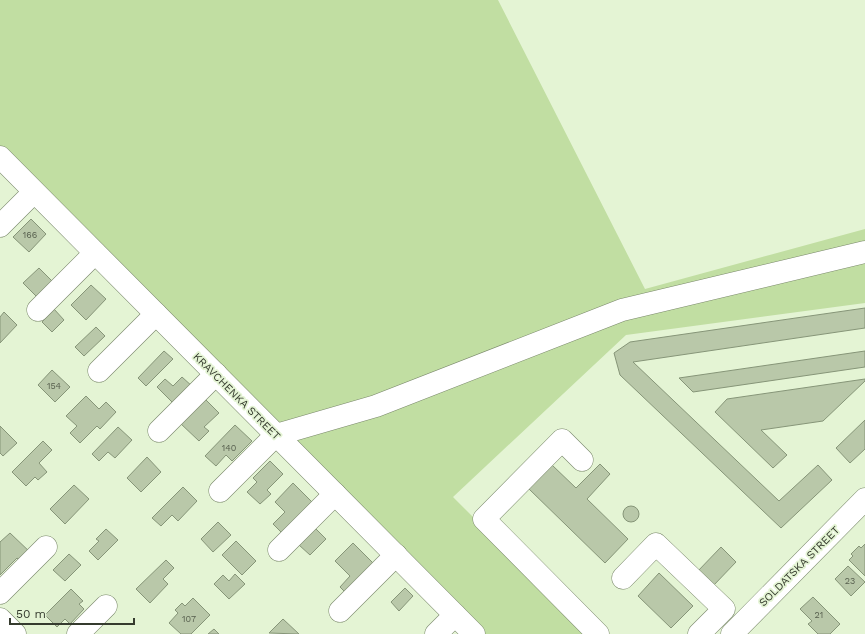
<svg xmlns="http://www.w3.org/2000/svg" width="865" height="634" viewBox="0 0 865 634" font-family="'Work Sans',sans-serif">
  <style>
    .green { fill: #c1dea2 }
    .building { fill: #b9c8a9; stroke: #869578 }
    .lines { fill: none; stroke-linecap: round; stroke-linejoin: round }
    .minor-casing { stroke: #7a886b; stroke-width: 23 }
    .minor { stroke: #fff; stroke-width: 22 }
    .labels { text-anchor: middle; stroke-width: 3.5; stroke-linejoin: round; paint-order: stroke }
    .number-label { font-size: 9px; fill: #565e4d }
    .street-label { font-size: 11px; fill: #353b2e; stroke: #e4f4d4 }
  </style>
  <rect width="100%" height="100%" fill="#e4f4d4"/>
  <polygon class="green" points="0,0 498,0 645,289 865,229 865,303 626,335 453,497 590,634 483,634 0,147"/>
  <g class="building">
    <polygon points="31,219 46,234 29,252 13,237"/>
    <polygon points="39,268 52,281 37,297 23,283"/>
    <polygon points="91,285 106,299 86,320 71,305"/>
    <polygon points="865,308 865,328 633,362 779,501 818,465 832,480 781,528 620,375 614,353 630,342"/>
    <polygon points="54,309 64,320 52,332 42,322"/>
    <polygon points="4,312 17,325 0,343 0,317"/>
    <polygon points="96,327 105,336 84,356 75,347"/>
    <polygon points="164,351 173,359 146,386 138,378"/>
    <polygon points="865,351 865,367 693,392 679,378"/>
    <polygon points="52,370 70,387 55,402 38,385"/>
    <polygon points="182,377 193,387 175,405 157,387 165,379 173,386"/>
    <polygon points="865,379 865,381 823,421 761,430 787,455 773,468 715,412 727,399"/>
    <polygon points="86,396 99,409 106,402 116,412 100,429 97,426 80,443 70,433 77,426 66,416"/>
    <polygon points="204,398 219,413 204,427 209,431 199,441 180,423"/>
    <polygon points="865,420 865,449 850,463 836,448"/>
    <polygon points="235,425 252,441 232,461 226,455 216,466 205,456"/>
    <polygon points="0,426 17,443 3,456 0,453"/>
    <polygon points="118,427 132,440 115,458 108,452 99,461 92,454"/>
    <polygon points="43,441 52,450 39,463 47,472 38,480 35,477 26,486 12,472"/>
    <polygon points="147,457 161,472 141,492 127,478"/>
    <polygon points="270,461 283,474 267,490 271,494 260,504 247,492 257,482 253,478"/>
    <polygon points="600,464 610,474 587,499 628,539 605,563 529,489 552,465 576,488"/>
    <polygon points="293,483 313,503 283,534 273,524 285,512 275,502"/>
    <polygon points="74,485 89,499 65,524 50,509"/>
    <polygon points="183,487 197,501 178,521 172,515 161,526 152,518"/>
    <circle cx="631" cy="514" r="8"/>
    <polygon points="218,522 231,535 213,552 201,539"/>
    <polygon points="315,528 326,539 310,555 299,545"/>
    <polygon points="106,529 118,540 98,560 89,551 99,541 96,539"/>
    <polygon points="10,533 32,554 23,563 17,558 0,575 0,542"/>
    <polygon points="236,541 256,561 242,575 222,555"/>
    <polygon points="353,543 376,566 348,595 340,587 350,576 335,561"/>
    <polygon points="865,544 865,576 849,560 853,556 851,554 859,546 861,548"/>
    <polygon points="721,547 736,562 713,586 697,572"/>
    <polygon points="69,554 81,565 65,581 53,570"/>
    <polygon points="166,560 174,568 163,579 168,584 150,603 136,589"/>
    <polygon points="848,566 865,582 851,596 835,579"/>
    <polygon points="659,573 693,606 671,628 638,596"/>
    <polygon points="235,574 245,584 229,599 214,584 223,575 229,581"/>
    <polygon points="405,588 413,596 399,611 391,602"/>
    <polygon points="71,589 83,601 79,604 84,609 70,624 65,619 57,627 45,615"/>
    <polygon points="813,597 840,624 830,634 818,634 808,624 812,621 800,609"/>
    <polygon points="193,598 210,615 191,634 181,634 169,623 178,613 175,610 182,603 185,606"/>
    <polygon points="283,619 299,634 298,634 269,633"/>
    <polygon points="214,629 219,634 208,634"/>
  </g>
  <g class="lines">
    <defs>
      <g id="minor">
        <polyline points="0,157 474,634"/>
        <polyline points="0,226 34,192"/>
        <polyline points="38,310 95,253"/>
        <polyline points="99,371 156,314"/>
        <polyline points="159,431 216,374"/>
        <polyline points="582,460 562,440 484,519 598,634"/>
        <polyline points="220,491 276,435 376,406 622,310 865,252"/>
        <polyline points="279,550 335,494"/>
        <polyline points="623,578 656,544 724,609 699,634"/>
        <polyline points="0,593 46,547"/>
        <polyline points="340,611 396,555"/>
        <polyline points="0,619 15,634"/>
        <polyline points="78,634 106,606"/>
        <polyline points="436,634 455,615"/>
        <polyline points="732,634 865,499"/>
      </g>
    </defs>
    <use href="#minor" class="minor-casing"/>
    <use href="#minor" class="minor"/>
  </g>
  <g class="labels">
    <g class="number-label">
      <text x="30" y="238">166</text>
      <text x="54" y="389">154</text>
      <text x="229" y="451">140</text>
      <text x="850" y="584">23</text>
      <text x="819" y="618">21</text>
      <text x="189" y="622">107</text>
    </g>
    <g class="street-label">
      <text transform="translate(237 396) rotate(45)" y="4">KRAVCHENKA STREET</text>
      <text transform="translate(799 566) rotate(-45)" y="4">SOLDATSKA STREET</text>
    </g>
  </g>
  <path d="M10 618v6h124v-6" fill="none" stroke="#353b2e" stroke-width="2"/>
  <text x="16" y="618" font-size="12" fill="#353b2e" stroke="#e4f4d4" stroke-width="3" paint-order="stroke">50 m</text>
</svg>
